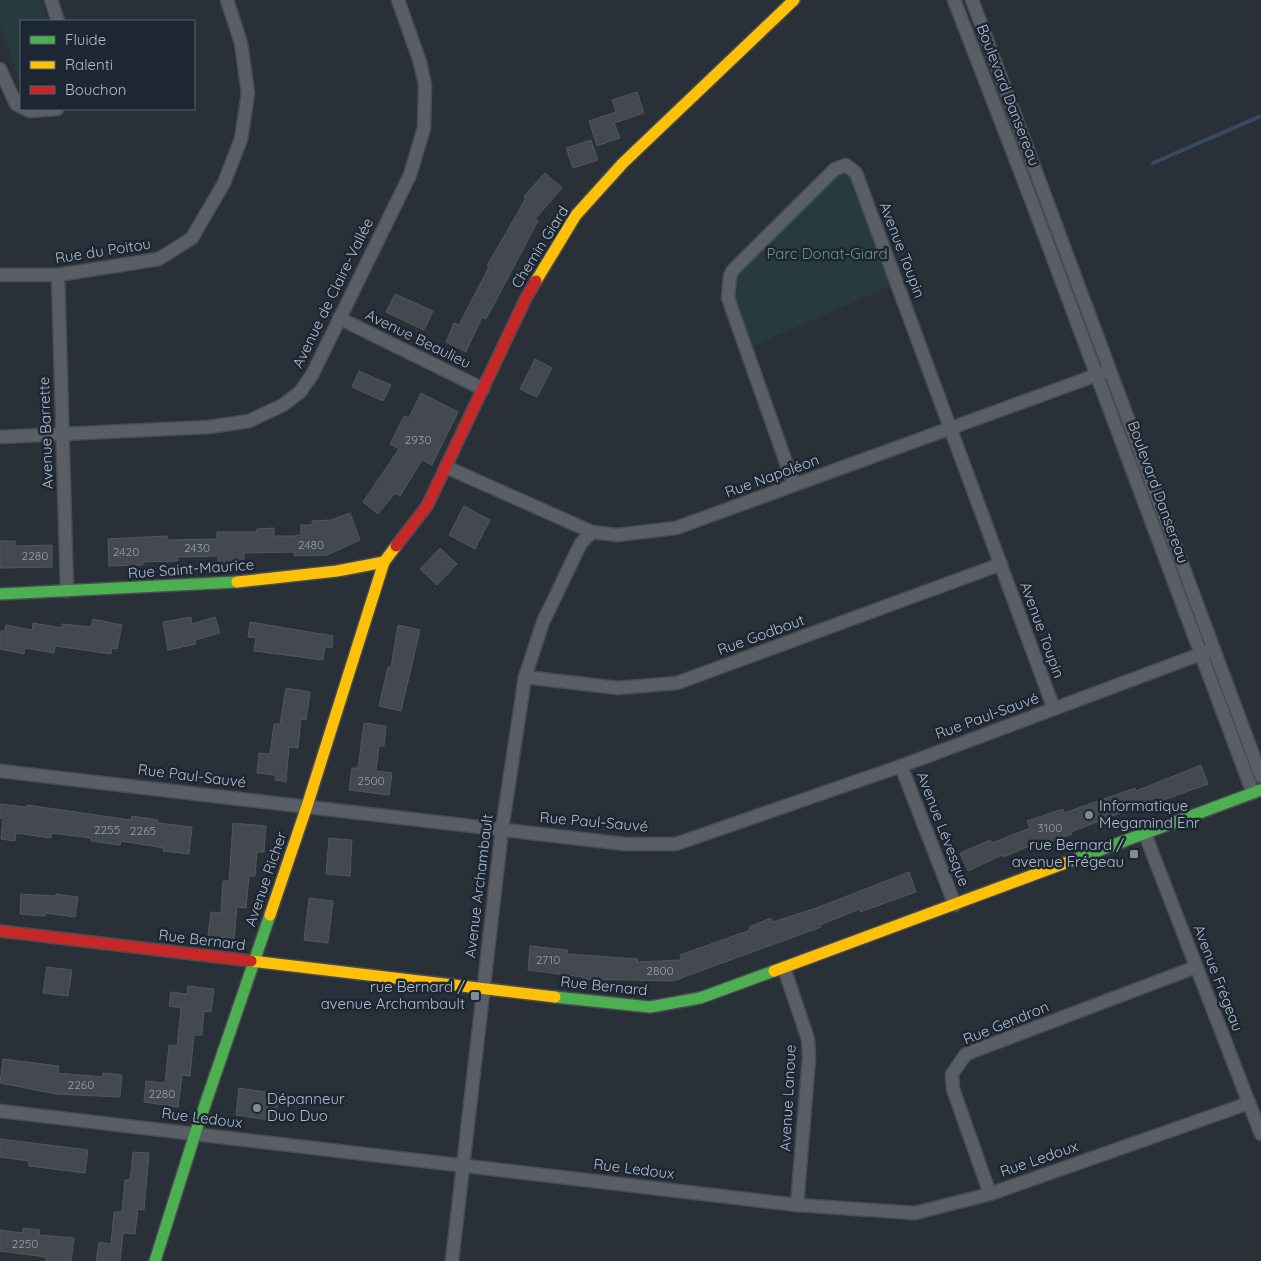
<svg xmlns="http://www.w3.org/2000/svg" width="1261" height="1261" viewBox="0 0 1261 1261" font-family="Quicksand,sans-serif">
  <style>
    .green { fill: #273a3e }
    .lines { fill: none; stroke-linecap: round; stroke-linejoin: round }
    .stream { stroke: #384963; stroke-width: 4 }
    .building { fill: #444950; stroke: #52575f }
    .street-casing { stroke: #484c53; stroke-width: 15 }
    .fast-casing { stroke: #484c53; stroke-width: 14 }
    .slow-casing { stroke: #484c53; stroke-width: 14 }
    .jam-casing { stroke: #484c53; stroke-width: 14 }
    .street { stroke: #5a5e66; stroke-width: 12 }
    .fast { stroke: #4caf50; stroke-width: 11 }
    .slow { stroke: #ffc107; stroke-width: 11 }
    .jam { stroke: #c62828; stroke-width: 11 }
    .poi-dot { fill: #848b96; stroke: #1d2633; stroke-width: 2 }
    .labels { text-anchor: middle; stroke-width: 5; stroke-linejoin: round; paint-order: stroke }
    .number-label { font-size: 12px; fill: #989fab }
    .street-label { font-size: 15px; fill: #b4bcc9; stroke: #1d2633 }
    .park-label { font-size: 15px; fill: #6b9a76; stroke: #1d2633 }
    .poi-label { font-size: 15px; fill: #b4bcc9; stroke: #1d2633; text-anchor: start }
  </style>
  <rect width="100%" height="100%" fill="#2a3038"/>
  <g class="green">
    <polygon points="0,0 40,0 49,21 21,21 21,85 0,25"/>
    <polygon points="846,165 897,283 746,349 730,276"/>
  </g>
  <g class="lines">
    <polyline class="stream" points="1153,163 1261,116"/>
  </g>
  <g class="building">
    <polygon points="637,92 644,113 614,123 620,138 597,146 589,121 616,112 612,100"/>
    <polygon points="591,140 598,160 573,168 566,148"/>
    <polygon points="545,173 562,188 535,219 538,221 486,319 482,317 466,352 446,342 454,323 459,325 489,267 487,266 526,198 524,196"/>
    <polygon points="395,294 433,311 424,330 386,312"/>
    <polygon points="535,359 552,368 537,397 520,389"/>
    <polygon points="359,371 391,385 383,401 352,387"/>
    <polygon points="421,393 458,412 432,465 422,460 400,496 395,493 378,514 363,502 399,449 390,444 404,416 409,418"/>
    <polygon points="464,506 490,520 475,549 449,535"/>
    <polygon points="350,513 360,540 327,555 294,556 294,552 244,553 244,563 218,563 218,556 178,557 178,561 143,562 143,565 109,566 108,539 167,536 168,540 217,539 217,532 257,532 257,529 274,528 274,536 294,536 301,535 301,525 312,525 312,521 331,520"/>
    <polygon points="0,541 15,541 15,546 52,545 52,567 0,568"/>
    <polygon points="440,548 457,564 437,585 420,569"/>
    <polygon points="191,617 192,624 215,617 220,633 195,640 196,644 168,650 163,622"/>
    <polygon points="93,619 122,625 117,649 112,648 111,654 55,646 54,653 25,648 24,654 0,649 0,631 5,631 6,625 32,630 33,623 62,628 62,624 91,627"/>
    <polygon points="250,622 333,636 332,648 325,647 323,660 254,651 256,638 248,637"/>
    <polygon points="398,625 420,630 401,711 379,706 388,667 391,667"/>
    <polygon points="286,688 310,692 306,720 301,719 298,748 289,747 286,782 275,780 275,775 257,773 259,753 270,754 274,724 280,724"/>
    <polygon points="364,723 386,726 384,746 379,746 376,771 392,773 389,795 349,790 352,768 358,768"/>
    <polygon points="1201,765 1208,784 1147,806 1146,803 1071,832 1072,834 1036,846 1035,844 1003,857 1002,855 968,871 960,853 990,840 992,843 1030,828 1027,821 1063,809 1064,813 1135,788 1136,791"/>
    <polygon points="0,804 26,807 27,805 131,820 132,816 158,820 158,823 192,827 189,854 163,851 164,848 121,841 120,845 91,841 91,838 51,833 51,838 16,833 15,841 1,839 3,819 0,818"/>
    <polygon points="233,823 266,826 264,852 257,852 255,876 249,876 246,908 237,907 234,939 208,936 211,912 221,913 223,881 229,881"/>
    <polygon points="329,838 352,840 350,876 326,874"/>
    <polygon points="909,872 916,892 860,912 860,909 820,925 821,927 673,981 583,979 583,977 528,970 530,946 568,950 567,954 638,959 637,962 681,960 680,955 750,930 749,927 771,918 773,922 819,907"/>
    <polygon points="21,894 55,896 56,894 78,897 75,917 45,913 45,916 20,914"/>
    <polygon points="309,898 333,901 328,943 304,940"/>
    <polygon points="47,967 72,970 68,996 43,993"/>
    <polygon points="188,986 214,989 211,1012 204,1011 202,1035 194,1035 190,1076 182,1075 178,1107 144,1102 146,1081 165,1083 169,1045 177,1046 181,1008 169,1006 171,992 187,994"/>
    <polygon points="3,1059 59,1066 58,1073 102,1077 103,1073 122,1075 120,1097 56,1094 0,1083"/>
    <polygon points="239,1088 265,1092 264,1099 278,1101 275,1121 236,1115"/>
    <polygon points="0,1139 88,1150 85,1173 29,1166 29,1161 0,1157"/>
    <polygon points="133,1152 149,1153 144,1210 138,1209 135,1234 123,1233 120,1261 96,1261 99,1242 111,1244 114,1212 122,1212 125,1180 130,1180"/>
    <polygon points="23,1228 40,1230 39,1235 74,1238 71,1261 46,1261 46,1257 0,1251 0,1230 23,1233"/>
  </g>
  <g class="lines">
    <defs>
      <g id="street">
        <polyline points="51,0 58,21"/>
        <polyline points="954,0 1032,202 1253,793"/>
        <polyline points="972,0 1261,776"/>
        <polyline points="0,69 16,104 21,107"/>
        <polyline points="25,109 30,111 57,109"/>
        <polyline points="0,275 58,275 159,259 192,238 224,183 241,139 248,93 241,43 227,0"/>
        <polyline points="58,275 67,591"/>
        <polyline points="339,318 483,389"/>
        <polyline points="0,437 209,427 249,421 283,405 300,392 312,375 410,175 424,128 425,85 420,62 398,0"/>
        <polyline points="446,467 592,532 617,535 676,528 1105,372"/>
        <polyline points="794,485 728,298 730,276 733,270 835,169 846,165 856,173 1054,709"/>
        <polyline points="525,677 618,688 677,683 1001,564"/>
        <polyline points="901,766 955,905"/>
        <polyline points="0,771 625,844 676,844 901,766 1214,649"/>
        <polyline points="1145,834 1261,1134"/>
        <polyline points="784,968 808,1039 809,1058 797,1205"/>
        <polyline points="0,1111 797,1205 915,1213 990,1194 1249,1103"/>
        <polyline points="990,1194 953,1089 952,1074 966,1054 1196,967"/>
        <polyline points="452,1261 502,829 525,677 543,622 581,543 592,532"/>
      </g>
      <g id="fast">
        <polyline points="0,594 237,582"/>
        <polyline points="1068,862 1261,790"/>
        <polyline points="555,997 650,1007 700,998 774,971"/>
        <polyline points="155,1261 195,1134 270,915"/>
      </g>
      <g id="slow">
        <polyline points="536,281 576,215 623,163 794,0"/>
        <polyline points="237,582 337,571 384,562"/>
        <polyline points="270,915 307,806 384,562 396,546"/>
        <polyline points="251,961 555,997"/>
        <polyline points="774,971 1068,862"/>
      </g>
      <g id="jam">
        <polyline points="396,546 427,506 526,298 536,281"/>
        <polyline points="0,931 251,961"/>
      </g>
    </defs>
    <use href="#street" class="street-casing"/>
    <use href="#fast" class="fast-casing"/>
    <use href="#slow" class="slow-casing"/>
    <use href="#jam" class="jam-casing"/>
    <use href="#street" class="street"/>
    <use href="#fast" class="fast"/>
    <use href="#slow" class="slow"/>
    <use href="#jam" class="jam"/>
  </g>
  <g class="poi-dot">
    <circle cx="1089" cy="815" r="5"/>
    <rect x="1129" y="849" width="10" height="10" rx="2.5"/>
    <rect x="470" y="991" width="10" height="10" rx="2.5"/>
    <circle cx="257" cy="1108" r="5"/>
  </g>
  <g class="labels">
    <g class="number-label">
      <text x="418" y="444">2930</text>
      <text x="311" y="549">2480</text>
      <text x="197" y="552">2430</text>
      <text x="126" y="556">2420</text>
      <text x="35" y="560">2280</text>
      <text x="371" y="785">2500</text>
      <text x="1050" y="832">3100</text>
      <text x="107" y="834">2255</text>
      <text x="143" y="835">2265</text>
      <text x="548" y="964">2710</text>
      <text x="660" y="975">2800</text>
      <text x="81" y="1089">2260</text>
      <text x="162" y="1098">2280</text>
      <text x="25" y="1248">2250</text>
    </g>
    <g class="street-label">
      <text transform="translate(1008 95) rotate(69)" y="5">Boulevard Dansereau</text>
      <text transform="translate(540 247) rotate(-58)" y="5">Chemin Giard</text>
      <text transform="translate(902 250) rotate(69)" y="5">Avenue Toupin</text>
      <text transform="translate(103 251) rotate(-9)" y="5">Rue du Poitou</text>
      <text transform="translate(333 293) rotate(-64)" y="5">Avenue de Claire-Vallée</text>
      <text transform="translate(418 339) rotate(26)" y="5">Avenue Beaulieu</text>
      <text transform="translate(46 433) rotate(-92)" y="5">Avenue Barrette</text>
      <text transform="translate(772 476) rotate(-20)" y="5">Rue Napoléon</text>
      <text transform="translate(1158 492) rotate(70)" y="5">Boulevard Dansereau</text>
      <text transform="translate(191 569) rotate(-4)" y="5">Rue Saint-Maurice</text>
      <text transform="translate(1042 630) rotate(70)" y="5">Avenue Toupin</text>
      <text transform="translate(761 635) rotate(-20)" y="5">Rue Godbout</text>
      <text transform="translate(987 716) rotate(-20)" y="5">Rue Paul-Sauvé</text>
      <text transform="translate(192 776) rotate(7)" y="5">Rue Paul-Sauvé</text>
      <text transform="translate(594 822) rotate(5)" y="5">Rue Paul-Sauvé</text>
      <text transform="translate(943 829) rotate(69)" y="5">Avenue Lévesque</text>
      <text transform="translate(266 879) rotate(-71)" y="5">Avenue Richer</text>
      <text transform="translate(479 886) rotate(-83)" y="5">Avenue Archambault</text>
      <text transform="translate(202 940) rotate(7)" y="5">Rue Bernard</text>
      <text transform="translate(1218 978) rotate(69)" y="5">Avenue Frégeau</text>
      <text transform="translate(604 986) rotate(6)" y="5">Rue Bernard</text>
      <text transform="translate(1006 1023) rotate(-22)" y="5">Rue Gendron</text>
      <text transform="translate(788 1098) rotate(-87)" y="5">Avenue Lanoue</text>
      <text transform="translate(202 1118) rotate(7)" y="5">Rue Ledoux</text>
      <text transform="translate(1039 1159) rotate(-19)" y="5">Rue Ledoux</text>
      <text transform="translate(634 1169) rotate(7)" y="5">Rue Ledoux</text>
    </g>
    <g class="park-label">
      <text x="827" y="259">Parc Donat-Giard</text>
    </g>
    <g class="poi-label">
      <text x="1099" y="811">Informatique<tspan x="1099" dy="17">Megamind Enr</tspan></text>
      <text x="1124" y="850" text-anchor="end">rue Bernard /<tspan x="1124" dy="17">avenue Frégeau</tspan></text>
      <text x="465" y="992" text-anchor="end">rue Bernard /<tspan x="465" dy="17">avenue Archambault</tspan></text>
      <text x="267" y="1104">Dépanneur<tspan x="267" dy="17">Duo Duo</tspan></text>
    </g>
  </g>
  <rect x="20" y="20" width="175" height="90" fill="#1d2633" stroke="#59626f"/>
  <rect x="30" y="36" width="25" height="8" fill="#4caf50" stroke="#59626f"/>
  <text x="65" y="45" font-size="15" fill="#b4bcc9">Fluide</text>
  <rect x="30" y="61" width="25" height="8" fill="#ffc107" stroke="#59626f"/>
  <text x="65" y="70" font-size="15" fill="#b4bcc9">Ralenti</text>
  <rect x="30" y="86" width="25" height="8" fill="#c62828" stroke="#59626f"/>
  <text x="65" y="95" font-size="15" fill="#b4bcc9">Bouchon</text>
</svg>
